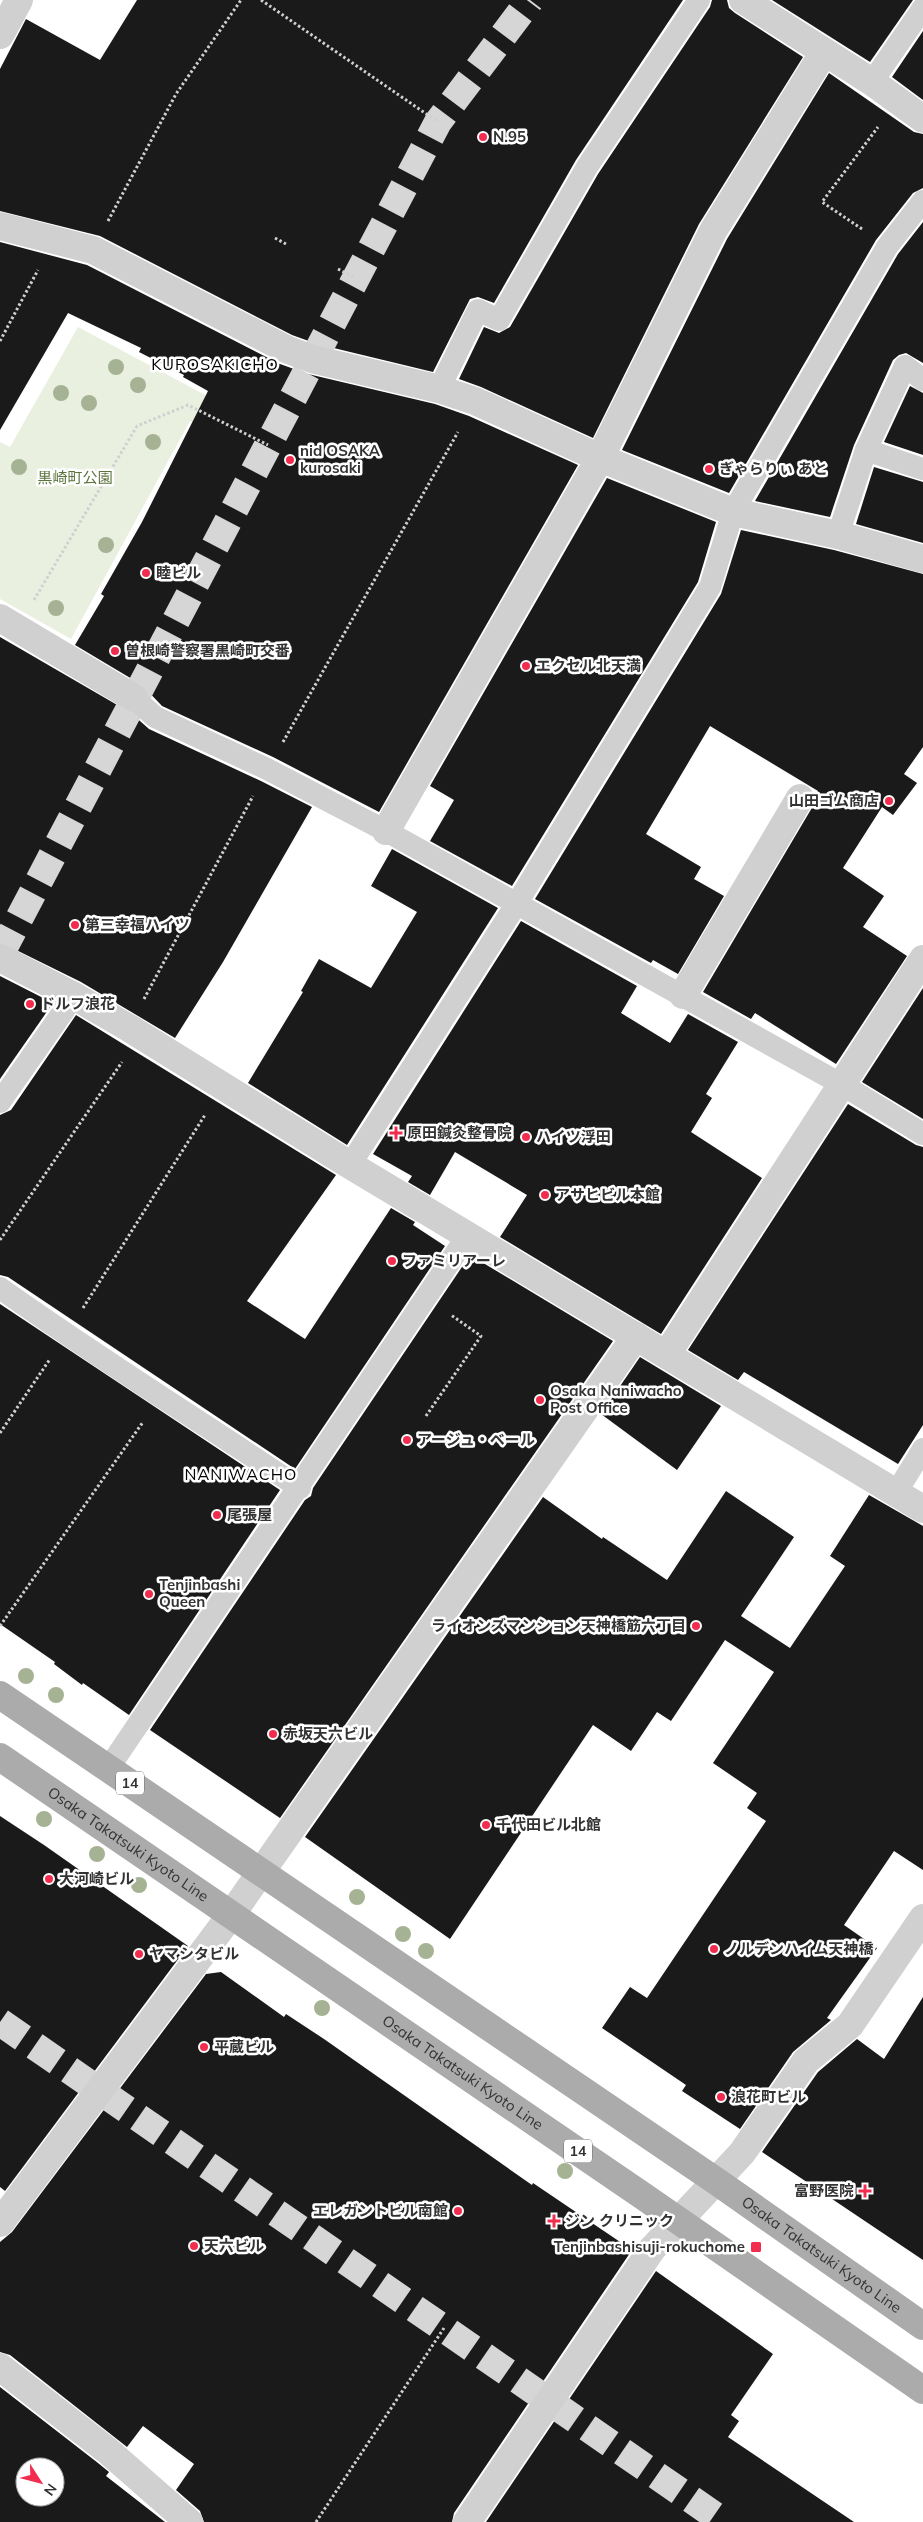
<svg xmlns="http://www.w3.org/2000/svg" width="923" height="2522" viewBox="0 0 923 2522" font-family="Mulish,'Noto Sans JP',sans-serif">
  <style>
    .green { fill: #eaf0e0 }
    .building { fill: #1a1a1a; fill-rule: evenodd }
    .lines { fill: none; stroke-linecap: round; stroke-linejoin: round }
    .street-tunnel { stroke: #d6d6d6; stroke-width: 28; stroke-dasharray: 28 14; stroke-linecap: butt }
    .path { stroke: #d0d0d0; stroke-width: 3; stroke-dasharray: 2.5 2.5; stroke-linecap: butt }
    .lane { stroke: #d0d0d0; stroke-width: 22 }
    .street { stroke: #d0d0d0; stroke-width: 28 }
    .primary { stroke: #ababab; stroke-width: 28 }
    .tree { fill: #a5b293 }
    .poi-dot { fill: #f22c4e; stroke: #fff; stroke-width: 2 }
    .labels { text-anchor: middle; stroke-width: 5; stroke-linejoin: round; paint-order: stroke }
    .shield { fill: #fff; stroke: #707070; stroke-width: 1 }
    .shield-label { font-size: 14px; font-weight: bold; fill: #333 }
    .poi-label { font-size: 15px; font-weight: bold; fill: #333; stroke: #fff; text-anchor: start }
    .park-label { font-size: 15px; fill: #5b733b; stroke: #fff }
    .street-label { font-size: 15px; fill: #333; stroke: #fff }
    .neighbourhood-label { font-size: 16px; letter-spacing: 1px; fill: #000; stroke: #fff }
  </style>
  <rect width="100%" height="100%" fill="#fff"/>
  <polygon class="green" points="78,327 258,423 244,450 190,421 71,639 0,599 0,442 10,447"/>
  <g class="building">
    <polygon points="137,0 683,0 576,160 494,303 478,297 470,299 433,372 317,344 292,335 100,236 0,211 0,69 26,19 100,60"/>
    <polygon points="712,0 727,0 729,8 735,13 803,57 699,224 593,438 481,387 459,379 484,327 499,333 510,327 598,174 710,7"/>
    <polygon points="772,0 913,0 870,62"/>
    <polygon points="923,31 923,100 892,77"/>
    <polygon points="829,73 914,132 923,134 923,188 913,193 876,240 729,493 622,450 727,239"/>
    <polygon points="923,222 923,363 906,353 899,355 893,360 854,445 830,517 755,501 898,254"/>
    <polygon points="0,242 87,265 280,364 308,374 435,404 469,416 578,465 379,812 273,757 162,706 142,685 75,645 104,596 101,594 142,522 208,391 183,377 184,375 139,352 141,348 68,313 0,430"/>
    <polygon points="910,386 923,393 923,455 884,442"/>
    <polygon points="874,467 923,482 923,543 856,524"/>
    <polygon points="607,478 716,522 698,582 512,886 430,841 454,800 430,786"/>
    <polygon points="741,530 834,550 923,574 923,747 904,774 917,783 893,815 882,807 843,868 884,896 863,927 907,956 836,1064 755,1013 751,1019 703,992 813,806 818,791 710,726 646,834 701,867 694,879 724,896 678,974 653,960 651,963 535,899 721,594"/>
    <polygon points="0,637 131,713 149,729 261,781 312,807 223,962 175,1038 81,982 0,942"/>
    <polygon points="392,849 498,908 347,1145 248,1083 303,992 301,991 319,959 371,988 400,940 417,912 371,886"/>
    <polygon points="521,921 637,986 621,1013 670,1043 688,1014 738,1042 706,1094 712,1098 691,1132 762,1178 661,1334 500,1237 527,1195 455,1152 430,1195 408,1182 412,1176 373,1154"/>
    <polygon points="0,976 53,1003 0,1079"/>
    <polygon points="923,988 923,1119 862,1082"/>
    <polygon points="76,1015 336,1175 247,1301 305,1339 391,1208 415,1222 413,1225 445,1246 295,1469 8,1277 0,1275 0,1115 11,1110"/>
    <polygon points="848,1104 916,1145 923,1147 923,1425 898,1464 744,1372 738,1380 688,1350"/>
    <polygon points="470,1255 613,1341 280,1818 150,1730 305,1500 311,1496 313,1488"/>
    <polygon points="0,1304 280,1490 129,1715 83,1683 82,1685 54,1664 55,1662 0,1624"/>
    <polygon points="640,1357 721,1406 677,1470 601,1414"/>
    <polygon points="726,1491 794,1537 741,1616 790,1648 845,1566 830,1556 869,1495 923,1526 923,1870 894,1851 844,1925 877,1948 827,2018 831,2020 793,2052 740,2129 682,2091 686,2085 602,2028 630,1987 647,1998 766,1821 747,1808 757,1793 713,1763 774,1672 725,1640 671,1721 657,1712 631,1751 593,1725 450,1939 305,1837 543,1497 602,1539 603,1537 667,1580"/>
    <polygon points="0,1816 44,1845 188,1946 5,2191 0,2187"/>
    <polygon points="221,1972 284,2017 286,2014 324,2039 532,2185 533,2183 632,2250 454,2513 452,2522 204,2522 200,2511 176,2490 194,2464 143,2426 127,2447 10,2355 0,2352 0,2242 12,2232 206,1974"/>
    <polygon points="923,1997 923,2260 762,2152 818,2072 857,2039 884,2059"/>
    <polygon points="656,2271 773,2354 731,2415 739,2421 728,2437 854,2522 486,2522"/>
    <path d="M0,2387L98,2463L109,2472L106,2476L165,2522H0ZM25,2467H55V2497H25Z"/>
  </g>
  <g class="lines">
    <g class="street-tunnel">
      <polyline points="0,955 438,122 530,0"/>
      <polyline points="0,2022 724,2522"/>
    </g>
    <g class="path">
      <polyline points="261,0 438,122"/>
      <polyline points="108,221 176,94 241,0"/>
      <polyline points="862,229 822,202 878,127"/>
      <polyline points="275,238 286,244"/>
      <polyline points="338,269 355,278"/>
      <polyline points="0,341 38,270"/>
      <polyline points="34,600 137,426 188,405 268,445"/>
      <polyline points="283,742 458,432"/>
      <polyline points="144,999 253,796"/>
      <polyline points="0,1240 122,1062"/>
      <polyline points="83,1308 205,1115"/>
      <polyline points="426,1416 481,1336 451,1315"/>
      <polyline points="0,1433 50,1359"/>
      <polyline points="0,1626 143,1422"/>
      <polyline points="316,2522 444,2328"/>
    </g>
    <g class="lane">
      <polyline points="872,82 923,8"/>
      <polyline points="439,389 478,310 499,320 587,167 699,0"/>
      <polyline points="866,450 923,469"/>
      <polyline points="838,535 866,450 905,366 923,380"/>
      <polyline points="134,698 155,717 267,769 386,831 841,1084 923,1134"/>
      <polyline points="0,1102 74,996"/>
      <polyline points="350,1165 517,903 710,587 733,512 887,247 923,201"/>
      <path d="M0,1288C98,1358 200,1421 300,1488"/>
      <polyline points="896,1493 923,1449"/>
      <polyline points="108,1769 468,1235"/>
    </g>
    <g class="street">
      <polyline points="743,0 872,82 923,119"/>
      <polyline points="0,35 19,0"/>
      <polyline points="0,226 93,250 286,349 312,359 439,389 475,401 600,458 733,512 838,535 923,559"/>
      <polyline points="0,618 134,698"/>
      <polyline points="386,831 600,458 713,231 824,52"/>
      <polyline points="0,958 74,996 129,1028 350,1165 923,1509"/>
      <polyline points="683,995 800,798"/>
      <polyline points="667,1354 923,959"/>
      <polyline points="0,2223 231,1915 636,1336"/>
      <polyline points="0,2367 108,2451 189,2522"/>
      <polyline points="467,2522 652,2249 742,2153 806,2061 850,2025 923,1918"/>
    </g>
    <g class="primary">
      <path id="s1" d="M0,1695L716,2181L923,2326"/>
      <path id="s2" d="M0,1757L643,2196L923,2390"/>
    </g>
  </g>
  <g class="tree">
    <circle cx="116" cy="367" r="8"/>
    <circle cx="138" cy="385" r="8"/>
    <circle cx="61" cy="393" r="8"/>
    <circle cx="89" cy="403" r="8"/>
    <circle cx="153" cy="442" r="8"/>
    <circle cx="19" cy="467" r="8"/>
    <circle cx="106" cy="545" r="8"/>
    <circle cx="56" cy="608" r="8"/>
    <circle cx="26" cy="1676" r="8"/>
    <circle cx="56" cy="1695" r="8"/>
    <circle cx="44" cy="1819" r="8"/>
    <circle cx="97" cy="1854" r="8"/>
    <circle cx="139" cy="1885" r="8"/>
    <circle cx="357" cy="1897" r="8"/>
    <circle cx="403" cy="1934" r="8"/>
    <circle cx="426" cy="1951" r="8"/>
    <circle cx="322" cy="2008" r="8"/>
    <circle cx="565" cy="2171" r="8"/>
  </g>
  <g class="poi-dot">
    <circle cx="483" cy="137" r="5"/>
    <circle cx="290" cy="460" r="5"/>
    <circle cx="709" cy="469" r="5"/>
    <circle cx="146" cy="573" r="5"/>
    <circle cx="115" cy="651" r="5"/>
    <circle cx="526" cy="666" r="5"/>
    <circle cx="889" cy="801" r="5"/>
    <circle cx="75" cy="925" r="5"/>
    <circle cx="30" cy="1004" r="5"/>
    <path d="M393.5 1125.5h5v5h5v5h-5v5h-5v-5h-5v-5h5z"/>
    <circle cx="526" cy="1137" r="5"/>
    <circle cx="545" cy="1195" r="5"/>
    <circle cx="392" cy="1261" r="5"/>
    <circle cx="540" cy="1400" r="5"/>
    <circle cx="407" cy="1440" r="5"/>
    <circle cx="217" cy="1515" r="5"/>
    <circle cx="149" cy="1594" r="5"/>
    <circle cx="696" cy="1626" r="5"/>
    <circle cx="273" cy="1734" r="5"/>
    <circle cx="486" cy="1825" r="5"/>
    <circle cx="49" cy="1879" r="5"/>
    <circle cx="714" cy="1949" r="5"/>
    <circle cx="139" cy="1954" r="5"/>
    <circle cx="204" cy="2047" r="5"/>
    <circle cx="721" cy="2097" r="5"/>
    <path d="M862.5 2183.5h5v5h5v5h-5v5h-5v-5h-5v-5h5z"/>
    <circle cx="458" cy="2211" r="5"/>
    <path d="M551.5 2213.5h5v5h5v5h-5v5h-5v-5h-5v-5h5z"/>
    <circle cx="194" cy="2246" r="5"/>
    <rect x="750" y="2241" width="12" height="12" rx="2.5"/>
  </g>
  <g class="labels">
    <g class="shield">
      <rect x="116" y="1771.5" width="28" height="23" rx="4"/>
      <rect x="564" y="2139.5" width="28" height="23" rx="4"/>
    </g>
    <g class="shield-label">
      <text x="130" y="1788">14</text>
      <text x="578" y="2156">14</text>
    </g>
    <g class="poi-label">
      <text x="493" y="142">N.95</text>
      <text x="300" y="456">nid OSAKA<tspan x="300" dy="17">kurosaki</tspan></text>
      <text x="719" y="474">ぎゃらりぃ あと</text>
      <text x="156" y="578">睦ビル</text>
      <text x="125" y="656">曽根崎警察署黒崎町交番</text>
      <text x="536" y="671">エクセル北天満</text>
      <text x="879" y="806" text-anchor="end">山田ゴム商店</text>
      <text x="85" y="930">第三幸福ハイツ</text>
      <text x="40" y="1009">ドルフ浪花</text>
      <text x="407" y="1138">原田鍼灸整骨院</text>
      <text x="536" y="1142">ハイツ浮田</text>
      <text x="555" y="1200">アサヒビル本館</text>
      <text x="402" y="1266">ファミリアーレ</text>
      <text x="550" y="1396">Osaka Naniwacho<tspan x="550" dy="17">Post Office</tspan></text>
      <text x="417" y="1445">アージュ・ベール</text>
      <text x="227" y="1520">尾張屋</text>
      <text x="159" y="1590">Tenjinbashi<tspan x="159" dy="17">Queen</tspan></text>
      <text x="686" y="1631" text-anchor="end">ライオンズマンション天神橋筋六丁目</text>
      <text x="283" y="1739">赤坂天六ビル</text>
      <text x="496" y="1830">千代田ビル北館</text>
      <text x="59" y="1884">大河崎ビル</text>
      <text x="724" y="1954">ノルデンハイム天神橋</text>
      <text x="149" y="1959">ヤマシタビル</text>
      <text x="214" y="2052">平蔵ビル</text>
      <text x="731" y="2102">浪花町ビル</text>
      <text x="854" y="2196" text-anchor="end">富野医院</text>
      <text x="448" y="2216" text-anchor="end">エレガントビル南館</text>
      <text x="565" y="2226">ジン クリニック</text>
      <text x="204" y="2251">天六ビル</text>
      <text x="745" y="2252" text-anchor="end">Tenjinbashisuji-rokuchome</text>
    </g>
    <g class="park-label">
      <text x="75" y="483">黒崎町公園</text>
    </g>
    <g class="street-label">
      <text dy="5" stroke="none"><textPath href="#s2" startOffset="155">Osaka Takatsuki Kyoto Line</textPath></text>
      <text dy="5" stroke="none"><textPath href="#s2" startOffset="560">Osaka Takatsuki Kyoto Line</textPath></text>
      <text dy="5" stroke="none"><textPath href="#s1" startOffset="994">Osaka Takatsuki Kyoto Line</textPath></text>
    </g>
    <g class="neighbourhood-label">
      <text x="215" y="370">KUROSAKICHO</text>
      <text x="241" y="1480">NANIWACHO</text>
    </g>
  </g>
  <g transform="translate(40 2482) rotate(126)"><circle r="24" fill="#ffffff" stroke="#adadad"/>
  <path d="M0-4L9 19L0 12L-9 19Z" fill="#f22c4e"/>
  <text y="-8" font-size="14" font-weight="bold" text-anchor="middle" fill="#333333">N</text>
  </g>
</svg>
